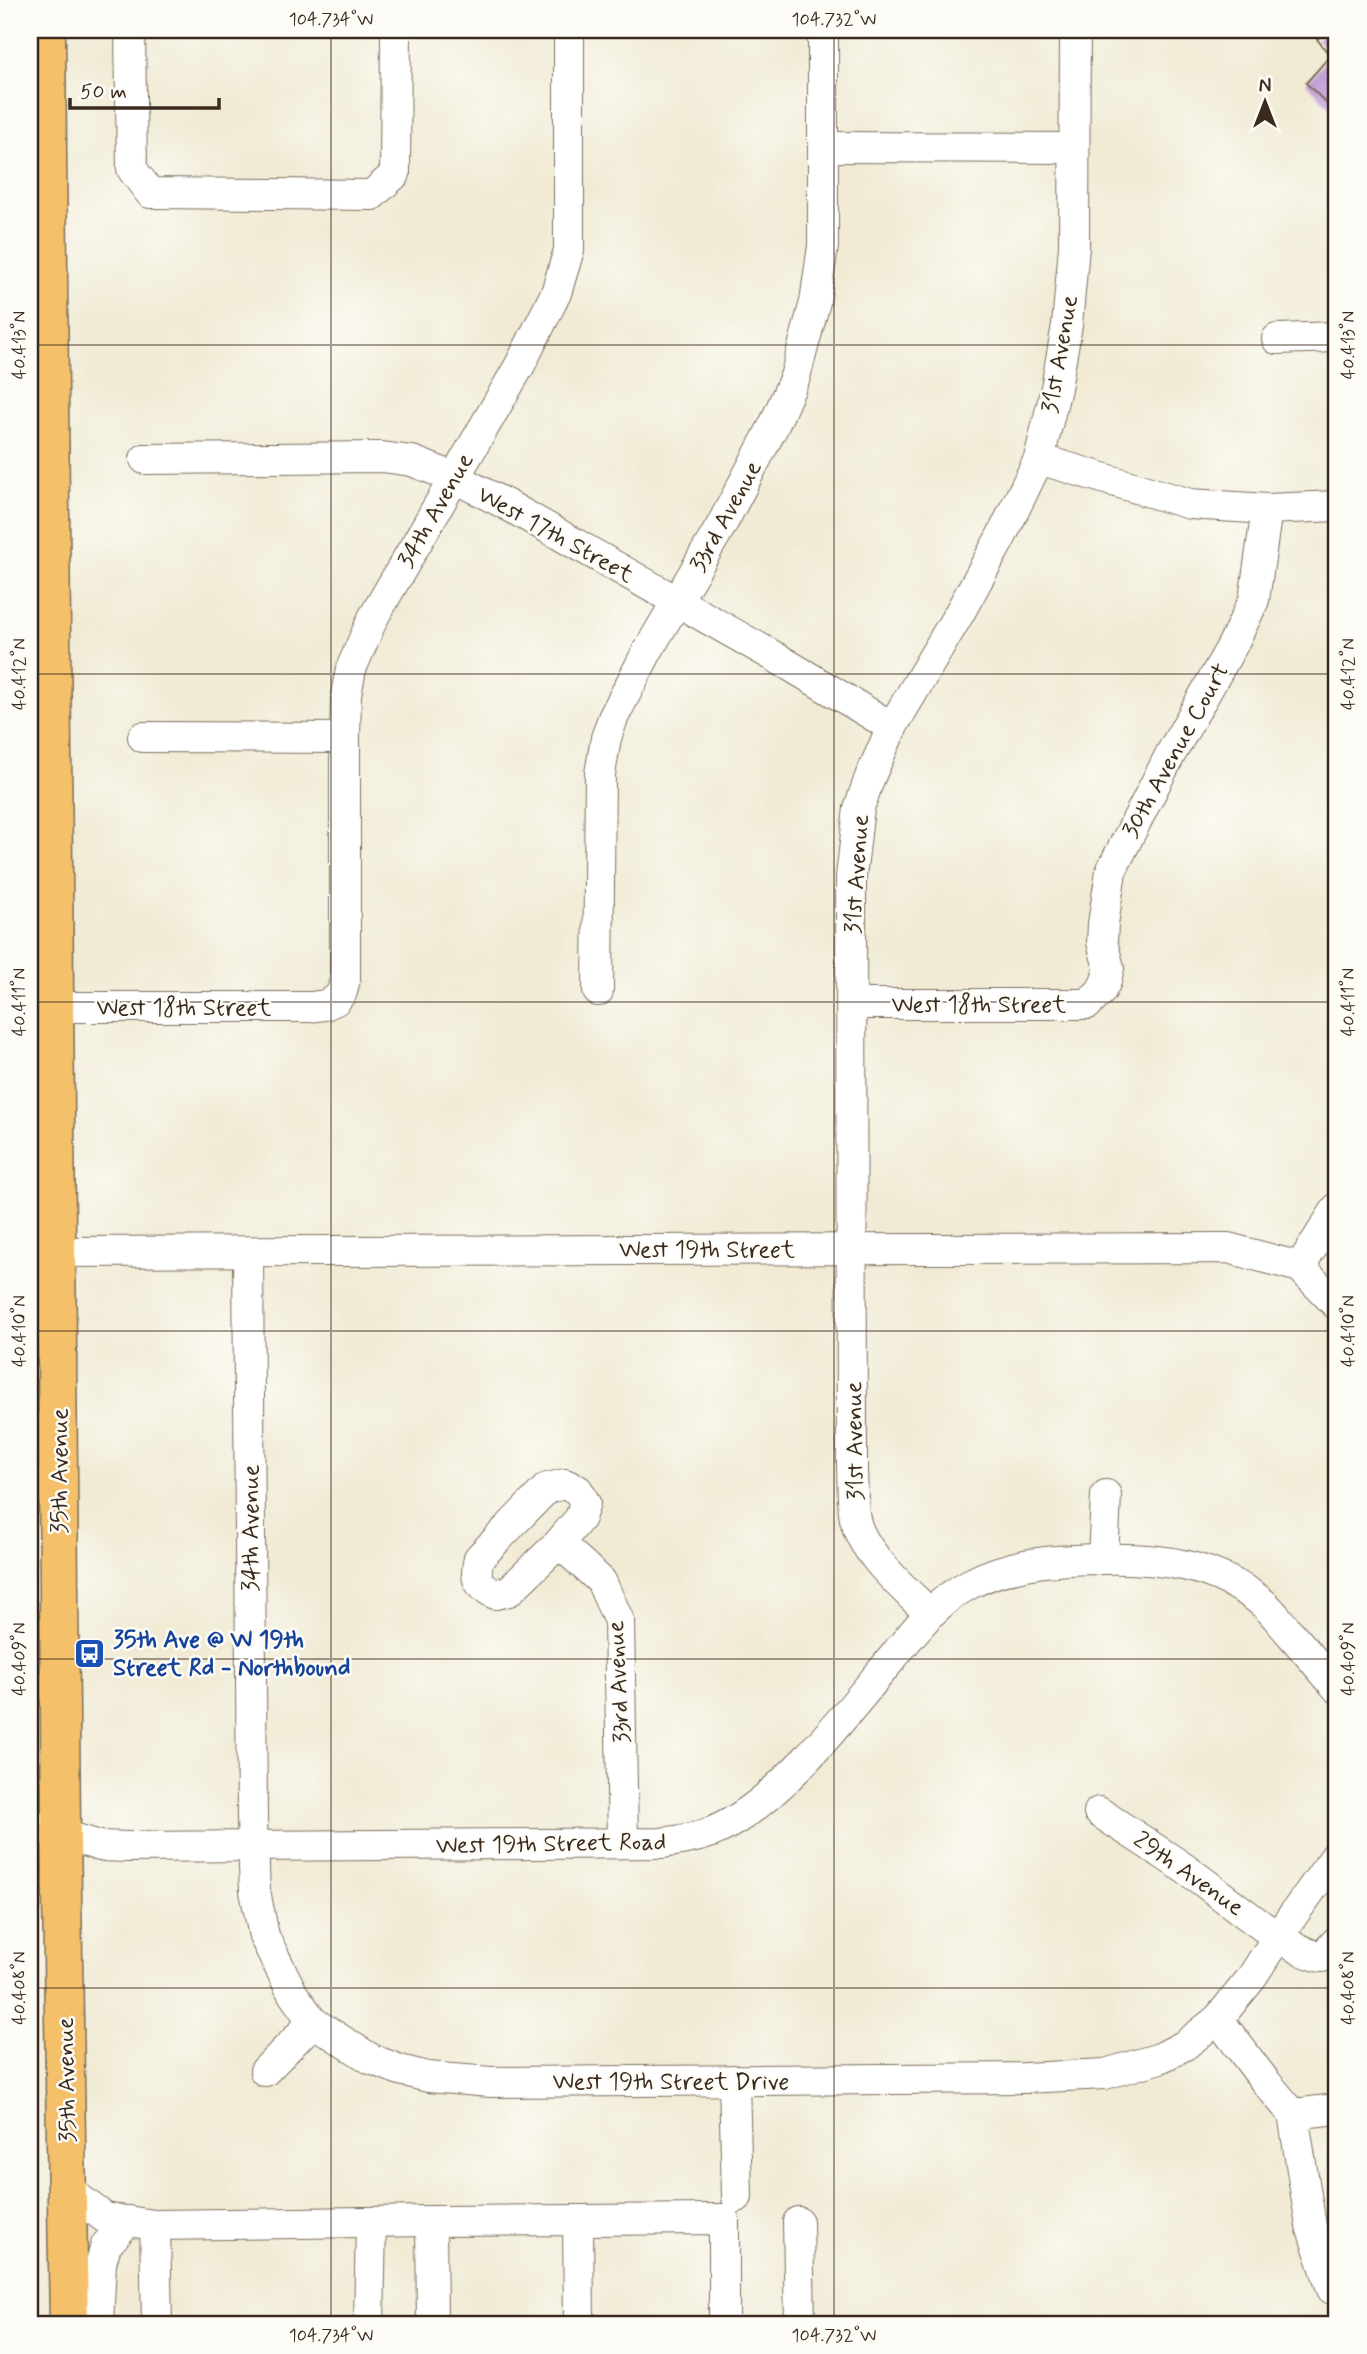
<svg xmlns="http://www.w3.org/2000/svg" width="1367" height="2354" viewBox="0 0 1367 2354" font-family="Mynerve,sans-serif">
  <style>
    .building { fill: #c3a0d5 }
    .lines { fill: none; stroke-linecap: round; stroke-linejoin: round }
    .minor-casing { stroke: #7b6e5e; stroke-width: 32 }
    .major-casing { stroke: #7b6e5e; stroke-width: 41 }
    .minor { stroke: #fff; stroke-width: 30 }
    .major { stroke: #f4c16a; stroke-width: 38 }
    .ticks { fill: none; stroke: #3b2a1e; stroke-width: 2; stroke-opacity: 0.45 }
    .labels { text-anchor: middle; stroke-width: 5; stroke-linejoin: round; paint-order: stroke }
    .street-label { font-size: 24px; fill: #3b2a1e; stroke: #fdfcf7 }
    .transit-label { font-size: 24px; font-weight: bold; fill: #164399; stroke: #fdfcf7; text-anchor: start }
    .neatline { fill: none; stroke: #3b2a1e; stroke-width: 2.5 }
    .ticks-label { font-size: 18px; text-anchor: middle; fill: #3b2a1e }
  </style>
  <rect width="100%" height="100%" fill="#fdfcf7"/>
  <filter id="ink" filterUnits="userSpaceOnUse"><feTurbulence type="fractalNoise" baseFrequency=".0143" numOctaves="2"/><feDisplacementMap in="SourceGraphic" scale="14" xChannelSelector="R" yChannelSelector="G"/><feConvolveMatrix kernelMatrix="1 2 1 2 8 2 1 2 1" color-interpolation-filters="sRGB"/></filter>
  <filter id="wash" filterUnits="userSpaceOnUse"><feTurbulence type="fractalNoise" baseFrequency=".00686" numOctaves="4" result="noise"/><feDisplacementMap in="SourceGraphic" scale="28" xChannelSelector="R" yChannelSelector="G"/><feGaussianBlur stdDeviation="1.57" result="paint"/><feColorMatrix in="noise" values="0 0 0 0 0 0 0 0 0 0 0 0 0 0 0 0 0 1.4 0 .05"/><feComposite in="paint" operator="in"/></filter>
  <g filter="url(#wash)">
    <rect width="100%" height="100%" fill="#f1ebd5"/>
    <g id="blocks">
      <polygon class="building" points="1328,30 1337,30 1337,114 1306,83 1330,56 1317,39"/>
    </g>
  </g>
  <g filter="url(#ink)">
    <use href="#blocks" fill-opacity="0" stroke="#7b6e5e" stroke-width="2"/>
    <g class="lines">
      <defs>
        <g id="minor">
          <polyline points="130,30 132,169 150,193 372,195 395,174 396,30"/>
          <polyline points="824,147 1074,148"/>
          <polyline points="1277,339 1337,337"/>
          <polyline points="145,459 382,457 412,461 453,477 509,506 782,661 892,727"/>
          <polyline points="1039,459 1190,504 1267,509 1337,506"/>
          <polyline points="143,737 345,738"/>
          <polyline points="598,991 600,774 606,738 613,718 647,652 721,526 774,425 795,377 815,302 823,246 823,30"/>
          <polyline points="852,1004 1088,1004 1101,991 1106,981 1109,968 1102,942 1103,924 1111,871 1170,755 1232,646 1254,600 1267,509"/>
          <polyline points="30,1007 310,1007 325,1005 336,1000 342,992 345,979 345,738 346,695 351,669 373,618 520,365 556,293 569,250 569,30"/>
          <polyline points="58,1252 1228,1248 1300,1267 1337,1305"/>
          <polyline points="248,1252 252,1819 255,1891 264,1936 293,1994 313,2022 371,2059 400,2070 428,2077 491,2082 1025,2078 1105,2074 1160,2058 1185,2045 1218,2019 1250,1980 1278,1936 1337,1854"/>
          <polyline points="1300,1267 1337,1208"/>
          <path d="M565,1484L578,1490L585,1503L580,1518L559,1543L509,1591L495,1594C477,1584 474,1579 479,1558L547,1488Z"/>
          <polyline points="559,1543 601,1581 619,1621 623,1842"/>
          <polyline points="1103,1559 1106,1495"/>
          <path d="M929,1613C905,1589 862,1553 855,1519C852,1504 853,1485 852,1470L851,877L859,808L870,777L892,727L960,612L1001,537L1039,459L1056,388L1067,325L1074,247L1075,30"/>
          <path d="M1099,1812C1130,1833 1163,1853 1194,1875C1224,1896 1289,1953 1322,1957L1337,1941"/>
          <path d="M30,1825L100,1846L129,1847L661,1843C678,1841 696,1838 712,1832C777,1806 849,1710 894,1656C916,1629 938,1600 970,1584C1011,1562 1054,1560 1099,1559C1160,1557 1216,1564 1264,1604C1273,1612 1281,1623 1289,1632C1305,1650 1321,1669 1337,1688"/>
          <polyline points="1218,2019 1265,2081 1293,2114 1311,2226 1332,2289"/>
          <polyline points="265,2071 313,2022"/>
          <polyline points="734,2080 737,2197"/>
          <polyline points="1293,2114 1337,2109"/>
          <polyline points="68,2190 105,2218 155,2225 431,2221 432,2324"/>
          <polyline points="578,2220 724,2219 724,2324"/>
          <polyline points="431,2221 578,2220 579,2324"/>
          <polyline points="798,2222 800,2324"/>
          <polyline points="155,2225 157,2324"/>
          <polyline points="98,2324 101,2263 106,2245 128,2221"/>
          <polyline points="369,2324 371,2222"/>
        </g>
        <polyline id="major" points="46,30 61,1833 69,2324"/>
      </defs>
      <use href="#minor" class="minor-casing"/>
      <use href="#major" class="major-casing"/>
      <use href="#minor" class="minor"/>
      <use href="#major" class="major"/>
    </g>
  </g>
  <path class="ticks" d="M331,30V2324M834,30V2324M1336,30V2324M30,345H1337M30,674H1337M30,1002H1337M30,1331H1337M30,1659H1337M30,1988H1337M30,2317H1337"/>
  <defs>
    <symbol id="bus-square" viewBox="-11 -11 22 22"><rect x="-9" y="-9" width="18" height="18" rx="4" fill="#1a4fb4" stroke="#fdfcf7"/><path d="M-5-6H5V4H4V6H2V4H-2V6H-4V4H-5ZM-3.5-4V0h7V-4ZM-3.5 1.2v1.5H-2V1.2ZM2 1.2v1.5H3.5V1.2Z" fill="#fff"/></symbol>
  </defs>
  <g fill-rule="evenodd">
    <use href="#bus-square" x="72" y="1636" width="35" height="35"/>
  </g>
  <g class="labels">
    <g class="street-label">
      <text transform="translate(1059 354) rotate(-80)" y="8">31st Avenue</text>
      <text transform="translate(435 510) rotate(-60)" y="8">34th Avenue</text>
      <text transform="translate(725 516) rotate(-61)" y="8">33rd Avenue</text>
      <text transform="translate(556 534) rotate(29)" y="8">West 17th Street</text>
      <text transform="translate(1175 750) rotate(-61)" y="8">30th Avenue Court</text>
      <text transform="translate(856 874) rotate(-86)" y="8">31st Avenue</text>
      <text x="979" y="1012">West 18th Street</text>
      <text x="184" y="1015">West 18th Street</text>
      <text x="707" y="1257">West 19th Street</text>
      <text transform="translate(854 1441) rotate(-91)" y="8">31st Avenue</text>
      <text transform="translate(59 1471) rotate(-90)" y="8">35th Avenue</text>
      <text transform="translate(250 1528) rotate(-90)" y="8">34th Avenue</text>
      <text transform="translate(618 1682) rotate(-93)" y="8">33rd Avenue</text>
      <text transform="translate(551 1843) rotate(-1)" y="8">West 19th Street Road</text>
      <text transform="translate(1189 1873) rotate(35)" y="8">29th Avenue</text>
      <text transform="translate(66 2080) rotate(-91)" y="8">35th Avenue</text>
      <text x="671" y="2089">West 19th Street Drive</text>
    </g>
    <g class="transit-label">
      <text x="113" y="1647">35th Ave @ W 19th<tspan x="113" dy="28">Street Rd - Northbound</tspan></text>
    </g>
  </g>
  <rect width="1367" height="2354" fill="none" stroke="#fdfcf7" stroke-width="77"/>
  <g transform="translate(1265 102)" stroke="#fdfcf7" stroke-width="5" paint-order="stroke">
  <path d="M0-5L12 26L0 18L-12 26Z" fill="#3b2a1e"/>
  <text y="-10" font-size="19" font-weight="bold" text-anchor="middle" fill="#3b2a1e">N</text>
  </g>
  <path d="M70 98v10h149v-10" fill="none" stroke="#3b2a1e" stroke-width="3.5"/>
  <text x="80" y="98" font-size="21" fill="#3b2a1e" stroke="#fdfcf7" stroke-width="5" paint-order="stroke">50 m</text>
  <rect x="38" y="38" width="1290" height="2278" class="neatline"/>
  <g class="ticks-label">
    <text x="331" y="25">104.734°W</text>
    <text x="834" y="25">104.732°W</text>
    <text transform="translate(19 345) rotate(-90)" y="6">40.413°N</text>
    <text transform="translate(1348 345) rotate(-90)" y="6">40.413°N</text>
    <text transform="translate(19 674) rotate(-90)" y="6">40.412°N</text>
    <text transform="translate(1348 674) rotate(-90)" y="6">40.412°N</text>
    <text transform="translate(19 1002) rotate(-90)" y="6">40.411°N</text>
    <text transform="translate(1348 1002) rotate(-90)" y="6">40.411°N</text>
    <text transform="translate(19 1331) rotate(-90)" y="6">40.410°N</text>
    <text transform="translate(1348 1331) rotate(-90)" y="6">40.410°N</text>
    <text transform="translate(19 1659) rotate(-90)" y="6">40.409°N</text>
    <text transform="translate(1348 1659) rotate(-90)" y="6">40.409°N</text>
    <text transform="translate(19 1988) rotate(-90)" y="6">40.408°N</text>
    <text transform="translate(1348 1988) rotate(-90)" y="6">40.408°N</text>
    <text x="331" y="2341">104.734°W</text>
    <text x="834" y="2341">104.732°W</text>
  </g>
</svg>
